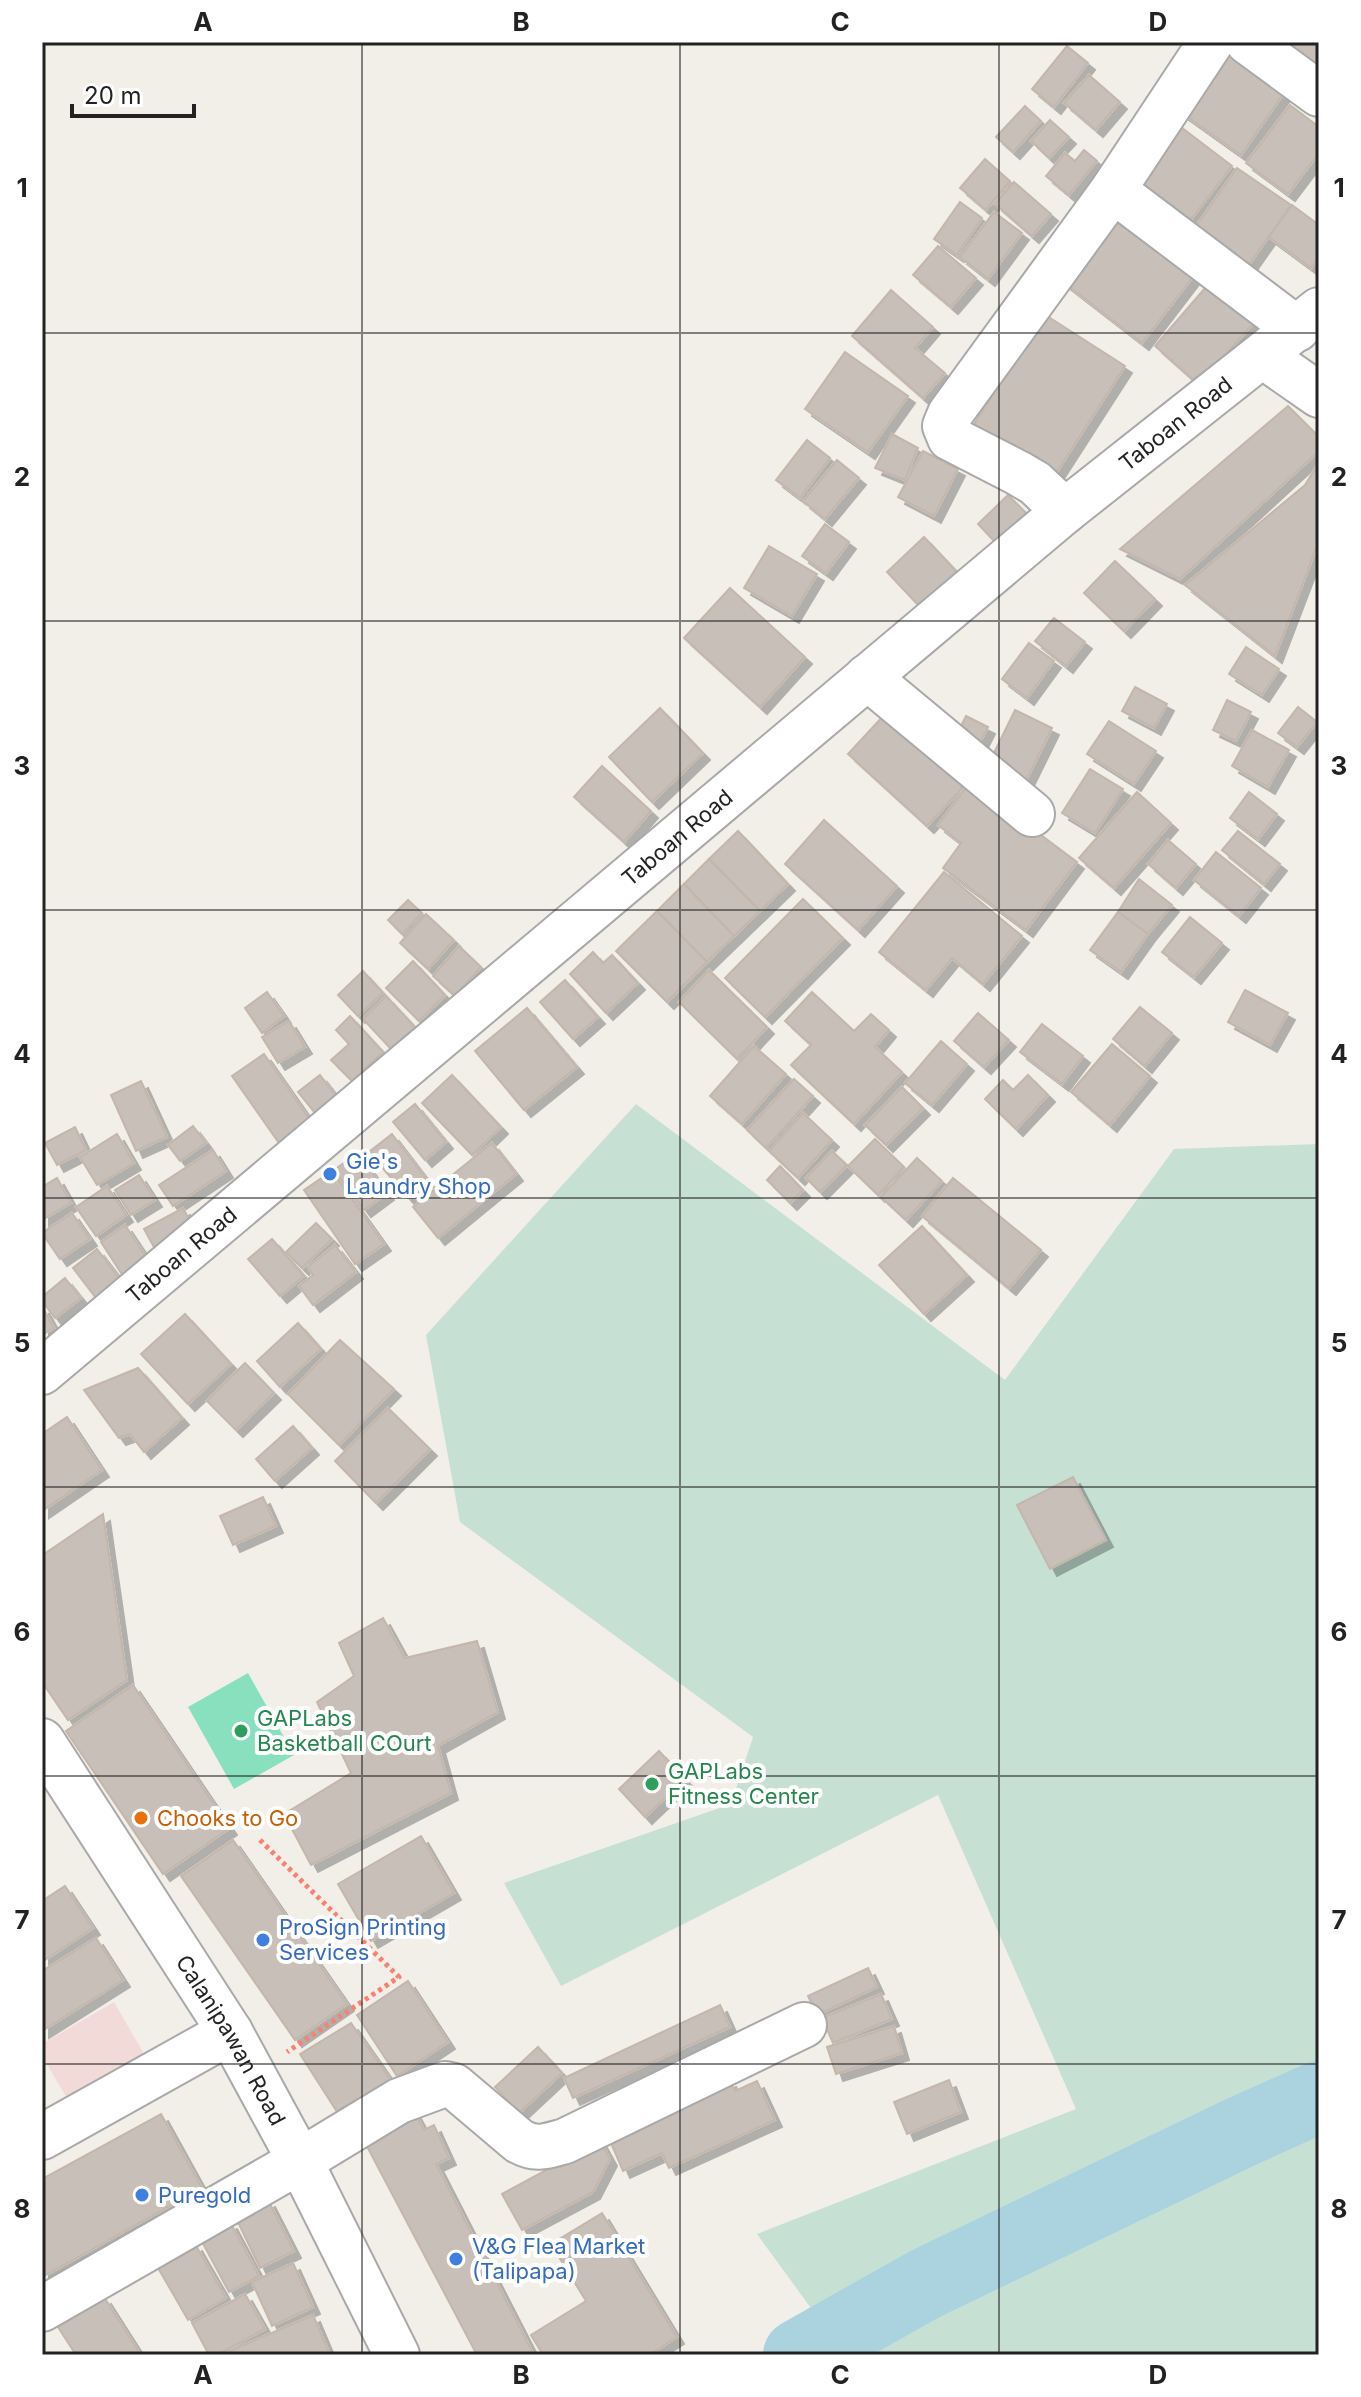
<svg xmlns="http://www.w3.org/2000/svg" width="1361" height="2397" viewBox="0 0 1361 2397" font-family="Inter,sans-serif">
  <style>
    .commercial { fill: #f2dad9 }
    .wetland { fill: #c6e0d4 }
    .pitch { fill: #88e0be }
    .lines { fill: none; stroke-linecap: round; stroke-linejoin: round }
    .river { stroke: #aad3df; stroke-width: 72 }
    .building { fill: #c7bfb8; stroke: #c4b6ab; stroke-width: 2; filter: url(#shadow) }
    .minor-casing { stroke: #a9a9a9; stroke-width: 48 }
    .path { stroke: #fa8072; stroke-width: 5; stroke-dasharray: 4 4; stroke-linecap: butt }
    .minor { stroke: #fff; stroke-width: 44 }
    .grid { fill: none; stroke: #222; stroke-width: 2; stroke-opacity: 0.55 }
    .shop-dot { fill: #3f7fe0; stroke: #fff; stroke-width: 3 }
    .leisure-dot { fill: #2e9e5b; stroke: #fff; stroke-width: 3 }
    .food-dot { fill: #e8710a; stroke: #fff; stroke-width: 3 }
    .labels { text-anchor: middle; stroke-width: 8; stroke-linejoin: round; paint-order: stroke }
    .street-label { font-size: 22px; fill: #222; stroke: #fff }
    .shop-label { font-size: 22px; fill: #366cbe; stroke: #fff; text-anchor: start }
    .leisure-label { font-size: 22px; fill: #27864d; stroke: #fff; text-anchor: start }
    .food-label { font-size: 22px; fill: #c56008; stroke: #fff; text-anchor: start }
    .neatline { fill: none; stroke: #222; stroke-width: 3 }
    .grid-label { font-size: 26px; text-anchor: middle; font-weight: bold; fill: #222 }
  </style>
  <defs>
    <filter id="shadow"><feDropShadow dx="7" dy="7" stdDeviation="0" flood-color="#0004"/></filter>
  </defs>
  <rect width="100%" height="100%" fill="#f2efe9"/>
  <polygon class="commercial" points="114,2002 148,2061 71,2105 42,2056 42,2044"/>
  <polygon class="wetland" points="636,1104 1005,1380 1174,1149 1319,1144 1319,2355 845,2355 757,2234 1076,2109 938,1795 561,1986 504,1883 731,1804 753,1737 460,1522 426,1335"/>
  <polygon class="pitch" points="248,1673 294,1755 234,1789 188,1707"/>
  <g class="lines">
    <polyline class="river" points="799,2355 925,2284 1243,2131 1319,2097"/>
  </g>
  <g class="building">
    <polygon points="1254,42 1319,42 1319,88"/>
    <polygon points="1067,46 1088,63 1054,107 1032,89"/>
    <polygon points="1230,46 1286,90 1241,155 1182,113"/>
    <polygon points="1089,75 1120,102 1096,130 1064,103"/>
    <polygon points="1290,105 1319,127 1319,153 1288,194 1246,163"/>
    <polygon points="1025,106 1041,121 1013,152 996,137"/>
    <polygon points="1050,120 1069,137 1049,158 1031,141"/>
    <polygon points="1173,121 1232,166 1185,227 1126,182"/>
    <polygon points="1084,150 1097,161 1069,195 1046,176 1065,153 1075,161"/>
    <polygon points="985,159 1010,181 986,210 960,188"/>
    <polygon points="1237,168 1291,205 1241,276 1187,239"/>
    <polygon points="1014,182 1051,214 1032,236 995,204"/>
    <polygon points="960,202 982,218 957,255 934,239"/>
    <polygon points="1292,205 1319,225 1319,257 1311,268 1269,237"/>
    <polygon points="1114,206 1198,270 1142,343 1058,278"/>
    <polygon points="994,212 1022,233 988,279 960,257"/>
    <polygon points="938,246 976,278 951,307 913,275"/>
    <polygon points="1212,280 1257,319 1199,385 1155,346"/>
    <polygon points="891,290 933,327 915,348 945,373 923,398 852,336"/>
    <polygon points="1044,314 1125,366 1055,475 974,424"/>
    <polygon points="845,352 908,396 868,452 805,409"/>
    <polygon points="1288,406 1319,437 1319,451 1180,579 1120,549"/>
    <polygon points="892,434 918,448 905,480 875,468"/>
    <polygon points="807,440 830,458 800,498 776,480"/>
    <polygon points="923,451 958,469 934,516 898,497"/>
    <polygon points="837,460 859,478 825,519 803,501"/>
    <polygon points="1319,462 1319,541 1275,656 1185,585 1305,485"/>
    <polygon points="1008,495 1028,515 997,544 978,524"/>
    <polygon points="825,524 849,542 826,573 802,556"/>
    <polygon points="924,537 958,573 921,608 887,572"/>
    <polygon points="769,546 817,574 792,616 744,588"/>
    <polygon points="1115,561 1155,599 1124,631 1084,593"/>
    <polygon points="730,588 805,657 760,707 684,638"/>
    <polygon points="1054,618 1085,642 1066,666 1035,641"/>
    <polygon points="1029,643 1054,661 1027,698 1002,679"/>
    <polygon points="1246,647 1279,669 1262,695 1229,674"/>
    <polygon points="1135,687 1167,704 1154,728 1122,711"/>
    <polygon points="1227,700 1251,712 1236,741 1213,730"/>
    <polygon points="1298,707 1317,722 1297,747 1278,733"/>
    <polygon points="660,708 703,753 652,802 609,757"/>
    <polygon points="1015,710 1052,728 1026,781 989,763"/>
    <polygon points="886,713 965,785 927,826 848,754"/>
    <polygon points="966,716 988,727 974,755 952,744"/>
    <polygon points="1109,721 1156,751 1134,784 1087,754"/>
    <polygon points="1252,730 1289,750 1268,787 1232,766"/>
    <polygon points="602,766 651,811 624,842 574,797"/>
    <polygon points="1090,769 1123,789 1095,833 1062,813"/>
    <polygon points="970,782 1077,862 1026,930 943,868 961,843 938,825"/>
    <polygon points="1137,792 1171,823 1114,888 1079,858"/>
    <polygon points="1249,792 1277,814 1258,839 1230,818"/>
    <polygon points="824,820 897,886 858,930 785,864"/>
    <polygon points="738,831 788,884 760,911 709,859"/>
    <polygon points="1238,831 1280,864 1264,884 1222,850"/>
    <polygon points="1168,840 1196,864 1176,888 1148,864"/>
    <polygon points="1216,852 1261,888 1239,916 1194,880"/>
    <polygon points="709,859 760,911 734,936 684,884"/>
    <polygon points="944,872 1022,936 983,984 952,958 926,990 879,952"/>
    <polygon points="1139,879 1172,905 1148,934 1118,912"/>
    <polygon points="684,884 734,936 707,962 657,911"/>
    <polygon points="803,899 843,938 765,1017 725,978"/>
    <polygon points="408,900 422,913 402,934 388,920"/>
    <polygon points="657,911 707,962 667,1002 616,951"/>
    <polygon points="1118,912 1148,934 1121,972 1090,950"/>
    <polygon points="426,914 454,940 428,969 400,943"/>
    <polygon points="1190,917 1222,943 1194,977 1162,952"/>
    <polygon points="459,946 481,967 455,996 433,976"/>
    <polygon points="593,952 603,963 612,955 638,983 606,1013 570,974"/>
    <polygon points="413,961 445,995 419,1021 386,988"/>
    <polygon points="709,970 767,1027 737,1059 679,1002"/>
    <polygon points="363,971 383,993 358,1016 338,995"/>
    <polygon points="565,980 598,1017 573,1039 540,1002"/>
    <polygon points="1245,990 1288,1013 1270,1045 1228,1022"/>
    <polygon points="267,992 284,1016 262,1033 245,1008"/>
    <polygon points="812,992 854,1031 871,1014 889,1030 875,1047 902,1072 854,1124 791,1065 811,1045 785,1021"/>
    <polygon points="386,996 415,1027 391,1049 363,1019"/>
    <polygon points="1140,1007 1172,1033 1145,1066 1113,1039"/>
    <polygon points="527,1008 577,1067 524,1110 475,1051"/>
    <polygon points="978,1013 1009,1040 984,1067 954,1041"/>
    <polygon points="350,1016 383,1052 352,1081 331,1060 349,1044 336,1030"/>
    <polygon points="289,1021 305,1047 278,1063 262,1037"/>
    <polygon points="1042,1024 1083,1056 1062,1084 1020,1052"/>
    <polygon points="941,1041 967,1064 932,1105 905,1083"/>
    <polygon points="1112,1044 1150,1076 1110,1125 1071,1092"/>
    <polygon points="754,1046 786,1074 742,1124 710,1096"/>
    <polygon points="264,1054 311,1121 279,1143 232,1076"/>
    <polygon points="320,1075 341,1102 320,1119 298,1092"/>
    <polygon points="452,1075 501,1127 472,1155 422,1103"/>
    <polygon points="1028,1075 1048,1095 1016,1129 985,1099 1003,1080 1013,1090"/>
    <polygon points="794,1079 813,1096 766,1148 747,1130"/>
    <polygon points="141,1081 167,1137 136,1151 111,1095"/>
    <polygon points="902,1087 923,1108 886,1145 865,1125"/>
    <polygon points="415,1104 446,1142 425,1160 393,1122"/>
    <polygon points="803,1113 832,1140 798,1178 769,1151"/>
    <polygon points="193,1126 206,1143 180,1161 168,1145"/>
    <polygon points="75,1127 86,1150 57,1165 45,1143"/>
    <polygon points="117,1134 134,1163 97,1185 80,1157"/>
    <polygon points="392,1134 427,1180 408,1198 369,1152"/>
    <polygon points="875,1139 904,1167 878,1195 848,1166"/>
    <polygon points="492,1143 516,1174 438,1238 413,1207"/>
    <polygon points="213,1150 226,1171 173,1206 159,1185"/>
    <polygon points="832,1151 847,1165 820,1192 806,1178"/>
    <polygon points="358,1153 387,1193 364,1210 334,1170"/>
    <polygon points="917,1158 942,1181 906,1220 881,1197"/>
    <polygon points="780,1166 803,1190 790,1203 767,1180"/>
    <polygon points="332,1171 384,1244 355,1264 304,1190"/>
    <polygon points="139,1175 155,1200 131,1215 115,1190"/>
    <polygon points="57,1178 71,1203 42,1220 42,1187"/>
    <polygon points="953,1178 1041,1250 1009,1288 922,1216"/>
    <polygon points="107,1186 126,1215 96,1236 76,1207"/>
    <polygon points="183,1208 195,1230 156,1251 144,1229"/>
    <polygon points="72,1213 90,1239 60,1259 42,1233"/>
    <polygon points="316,1223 332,1239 302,1268 286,1252"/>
    <polygon points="125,1225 149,1261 125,1279 101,1242"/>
    <polygon points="922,1226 967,1275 924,1314 879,1265"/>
    <polygon points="272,1239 304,1276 280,1296 248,1259"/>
    <polygon points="335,1245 356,1272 313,1305 299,1286 313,1275 308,1267"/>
    <polygon points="97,1249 123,1283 99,1302 73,1268"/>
    <polygon points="65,1278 81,1298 55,1318 42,1301 42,1297"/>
    <polygon points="42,1306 54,1328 42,1335"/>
    <polygon points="185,1314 231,1364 188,1404 141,1354"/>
    <polygon points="298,1323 321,1349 280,1387 257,1361"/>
    <polygon points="340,1340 394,1389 339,1445 288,1394"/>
    <polygon points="245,1363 274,1393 236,1430 207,1401"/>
    <polygon points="138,1368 182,1418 144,1452 130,1434 119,1438 84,1390"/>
    <polygon points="388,1408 430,1449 376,1503 335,1461"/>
    <polygon points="67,1417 102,1470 42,1511 42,1434"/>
    <polygon points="293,1426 312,1448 275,1481 256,1459"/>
    <polygon points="1073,1477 1106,1540 1050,1569 1017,1505"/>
    <polygon points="263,1497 276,1526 233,1545 220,1516"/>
    <polygon points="103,1514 127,1680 68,1720 42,1682 42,1551 44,1554"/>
    <polygon points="383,1618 405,1658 477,1641 498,1712 438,1746 451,1793 311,1865 284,1814 351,1773 317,1702 354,1676 339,1643"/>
    <polygon points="133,1685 230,1828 163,1874 66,1731"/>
    <polygon points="659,1751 685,1779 645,1817 619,1789"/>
    <polygon points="421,1836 454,1893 371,1941 338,1884"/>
    <polygon points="233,1840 347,2004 295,2040 181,1876"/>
    <polygon points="65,1886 93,1928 42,1962 42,1901"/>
    <polygon points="96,1938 123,1980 42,2031 42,1971"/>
    <polygon points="868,1968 877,1987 817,2015 808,1996"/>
    <polygon points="408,1981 448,2042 397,2076 357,2015"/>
    <polygon points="881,1994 892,2019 833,2043 822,2018"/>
    <polygon points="720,2005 730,2027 573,2098 564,2078"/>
    <polygon points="351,2023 395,2086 343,2121 300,2054"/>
    <polygon points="894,2026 902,2053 836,2074 827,2047"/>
    <polygon points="538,2047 562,2073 519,2113 495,2087"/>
    <polygon points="729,2080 735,2091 757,2081 775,2120 669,2168 662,2153 623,2171 608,2136"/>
    <polygon points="949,2080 961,2112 907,2134 894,2102"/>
    <polygon points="413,2110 424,2130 434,2125 449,2158 436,2164 534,2355 477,2355 362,2137"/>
    <polygon points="161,2114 202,2188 42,2277 42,2179"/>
    <polygon points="600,2141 610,2159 593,2192 522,2230 502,2194"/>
    <polygon points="268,2200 294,2251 260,2268 235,2216"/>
    <polygon points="602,2213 677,2337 649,2355 543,2355 531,2335 586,2301 551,2244"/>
    <polygon points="230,2222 259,2276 229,2292 200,2238"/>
    <polygon points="195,2244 226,2298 188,2320 157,2266"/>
    <polygon points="293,2263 313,2307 272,2326 252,2282"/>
    <polygon points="245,2294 265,2329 217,2355 209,2355 192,2323"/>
    <polygon points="104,2297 141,2355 76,2355 58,2327"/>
    <polygon points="313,2315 330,2355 223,2355 223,2354"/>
  </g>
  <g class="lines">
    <defs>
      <g id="minor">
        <polyline points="1248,42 1319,94"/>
        <polyline points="1113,190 1297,329"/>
        <polyline points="1263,356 1319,395"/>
        <polyline points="1065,511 1035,483 1018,473 950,438 945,426 950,414 1113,190 1211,42"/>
        <polyline points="867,677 1032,814"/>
        <path id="s1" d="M42,1372L1065,511L1319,310"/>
        <path id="s2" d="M42,1741L230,2032L300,2161L397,2355"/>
        <polyline points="42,2137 230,2032"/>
        <path d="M42,2309L300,2161L399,2101L445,2084L454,2086L519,2141C536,2151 547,2146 565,2141L804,2025"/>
      </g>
    </defs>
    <use href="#minor" class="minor-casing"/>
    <polyline class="path" points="260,1840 399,1977 287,2052"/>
    <use href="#minor" class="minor"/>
  </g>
  <path class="grid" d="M362,42V2355M680,42V2355M999,42V2355M42,333H1319M42,621H1319M42,910H1319M42,1198H1319M42,1487H1319M42,1776H1319M42,2064H1319"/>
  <g class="shop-dot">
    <circle cx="330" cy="1174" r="8"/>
    <circle cx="263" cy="1940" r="8"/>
    <circle cx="142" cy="2195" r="8"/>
    <circle cx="456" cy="2259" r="8"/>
  </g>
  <g class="leisure-dot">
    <circle cx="241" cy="1731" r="8"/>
    <circle cx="652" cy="1784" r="8"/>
  </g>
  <circle class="food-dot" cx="141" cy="1818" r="8"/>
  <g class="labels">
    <g class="street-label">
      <text dy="8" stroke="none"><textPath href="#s1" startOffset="1478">Taboan Road</textPath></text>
      <text dy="8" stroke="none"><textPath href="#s1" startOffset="830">Taboan Road</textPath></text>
      <text dy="8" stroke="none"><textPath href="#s1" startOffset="182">Taboan Road</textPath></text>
      <text dy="8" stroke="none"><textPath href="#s2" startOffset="354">Calanipawan Road</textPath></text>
    </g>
    <g class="shop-label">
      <text x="346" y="1169">Gie's<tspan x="346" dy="25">Laundry Shop</tspan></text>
      <text x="279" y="1935">ProSign Printing<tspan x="279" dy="25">Services</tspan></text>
      <text x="158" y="2203">Puregold</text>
      <text x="472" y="2254">V&amp;G Flea Market<tspan x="472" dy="25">(Talipapa)</tspan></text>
    </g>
    <g class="leisure-label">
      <text x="257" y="1726">GAPLabs<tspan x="257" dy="25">Basketball COurt</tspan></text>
      <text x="668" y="1779">GAPLabs<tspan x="668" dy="25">Fitness Center</tspan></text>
    </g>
    <g class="food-label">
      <text x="157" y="1826">Chooks to Go</text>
    </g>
  </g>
  <rect width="1361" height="2397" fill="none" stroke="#ffffff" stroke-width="88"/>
  <path d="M72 104v12h122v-12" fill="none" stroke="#222222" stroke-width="4"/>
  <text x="84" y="104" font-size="24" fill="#222222" stroke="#ffffff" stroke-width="6" paint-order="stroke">20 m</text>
  <rect x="44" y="44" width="1273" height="2309" class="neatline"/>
  <g class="grid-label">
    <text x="203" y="31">A</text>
    <text x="521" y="31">B</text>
    <text x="840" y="31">C</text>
    <text x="1158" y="31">D</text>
    <text x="22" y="197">1</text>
    <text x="1339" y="197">1</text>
    <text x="22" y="486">2</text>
    <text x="1339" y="486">2</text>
    <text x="22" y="775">3</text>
    <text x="1339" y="775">3</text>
    <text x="22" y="1063">4</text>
    <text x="1339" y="1063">4</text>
    <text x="22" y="1352">5</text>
    <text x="1339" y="1352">5</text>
    <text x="22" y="1641">6</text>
    <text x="1339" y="1641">6</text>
    <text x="22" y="1929">7</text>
    <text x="1339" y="1929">7</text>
    <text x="22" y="2218">8</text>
    <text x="1339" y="2218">8</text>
    <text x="203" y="2384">A</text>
    <text x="521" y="2384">B</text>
    <text x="840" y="2384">C</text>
    <text x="1158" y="2384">D</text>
  </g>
</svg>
